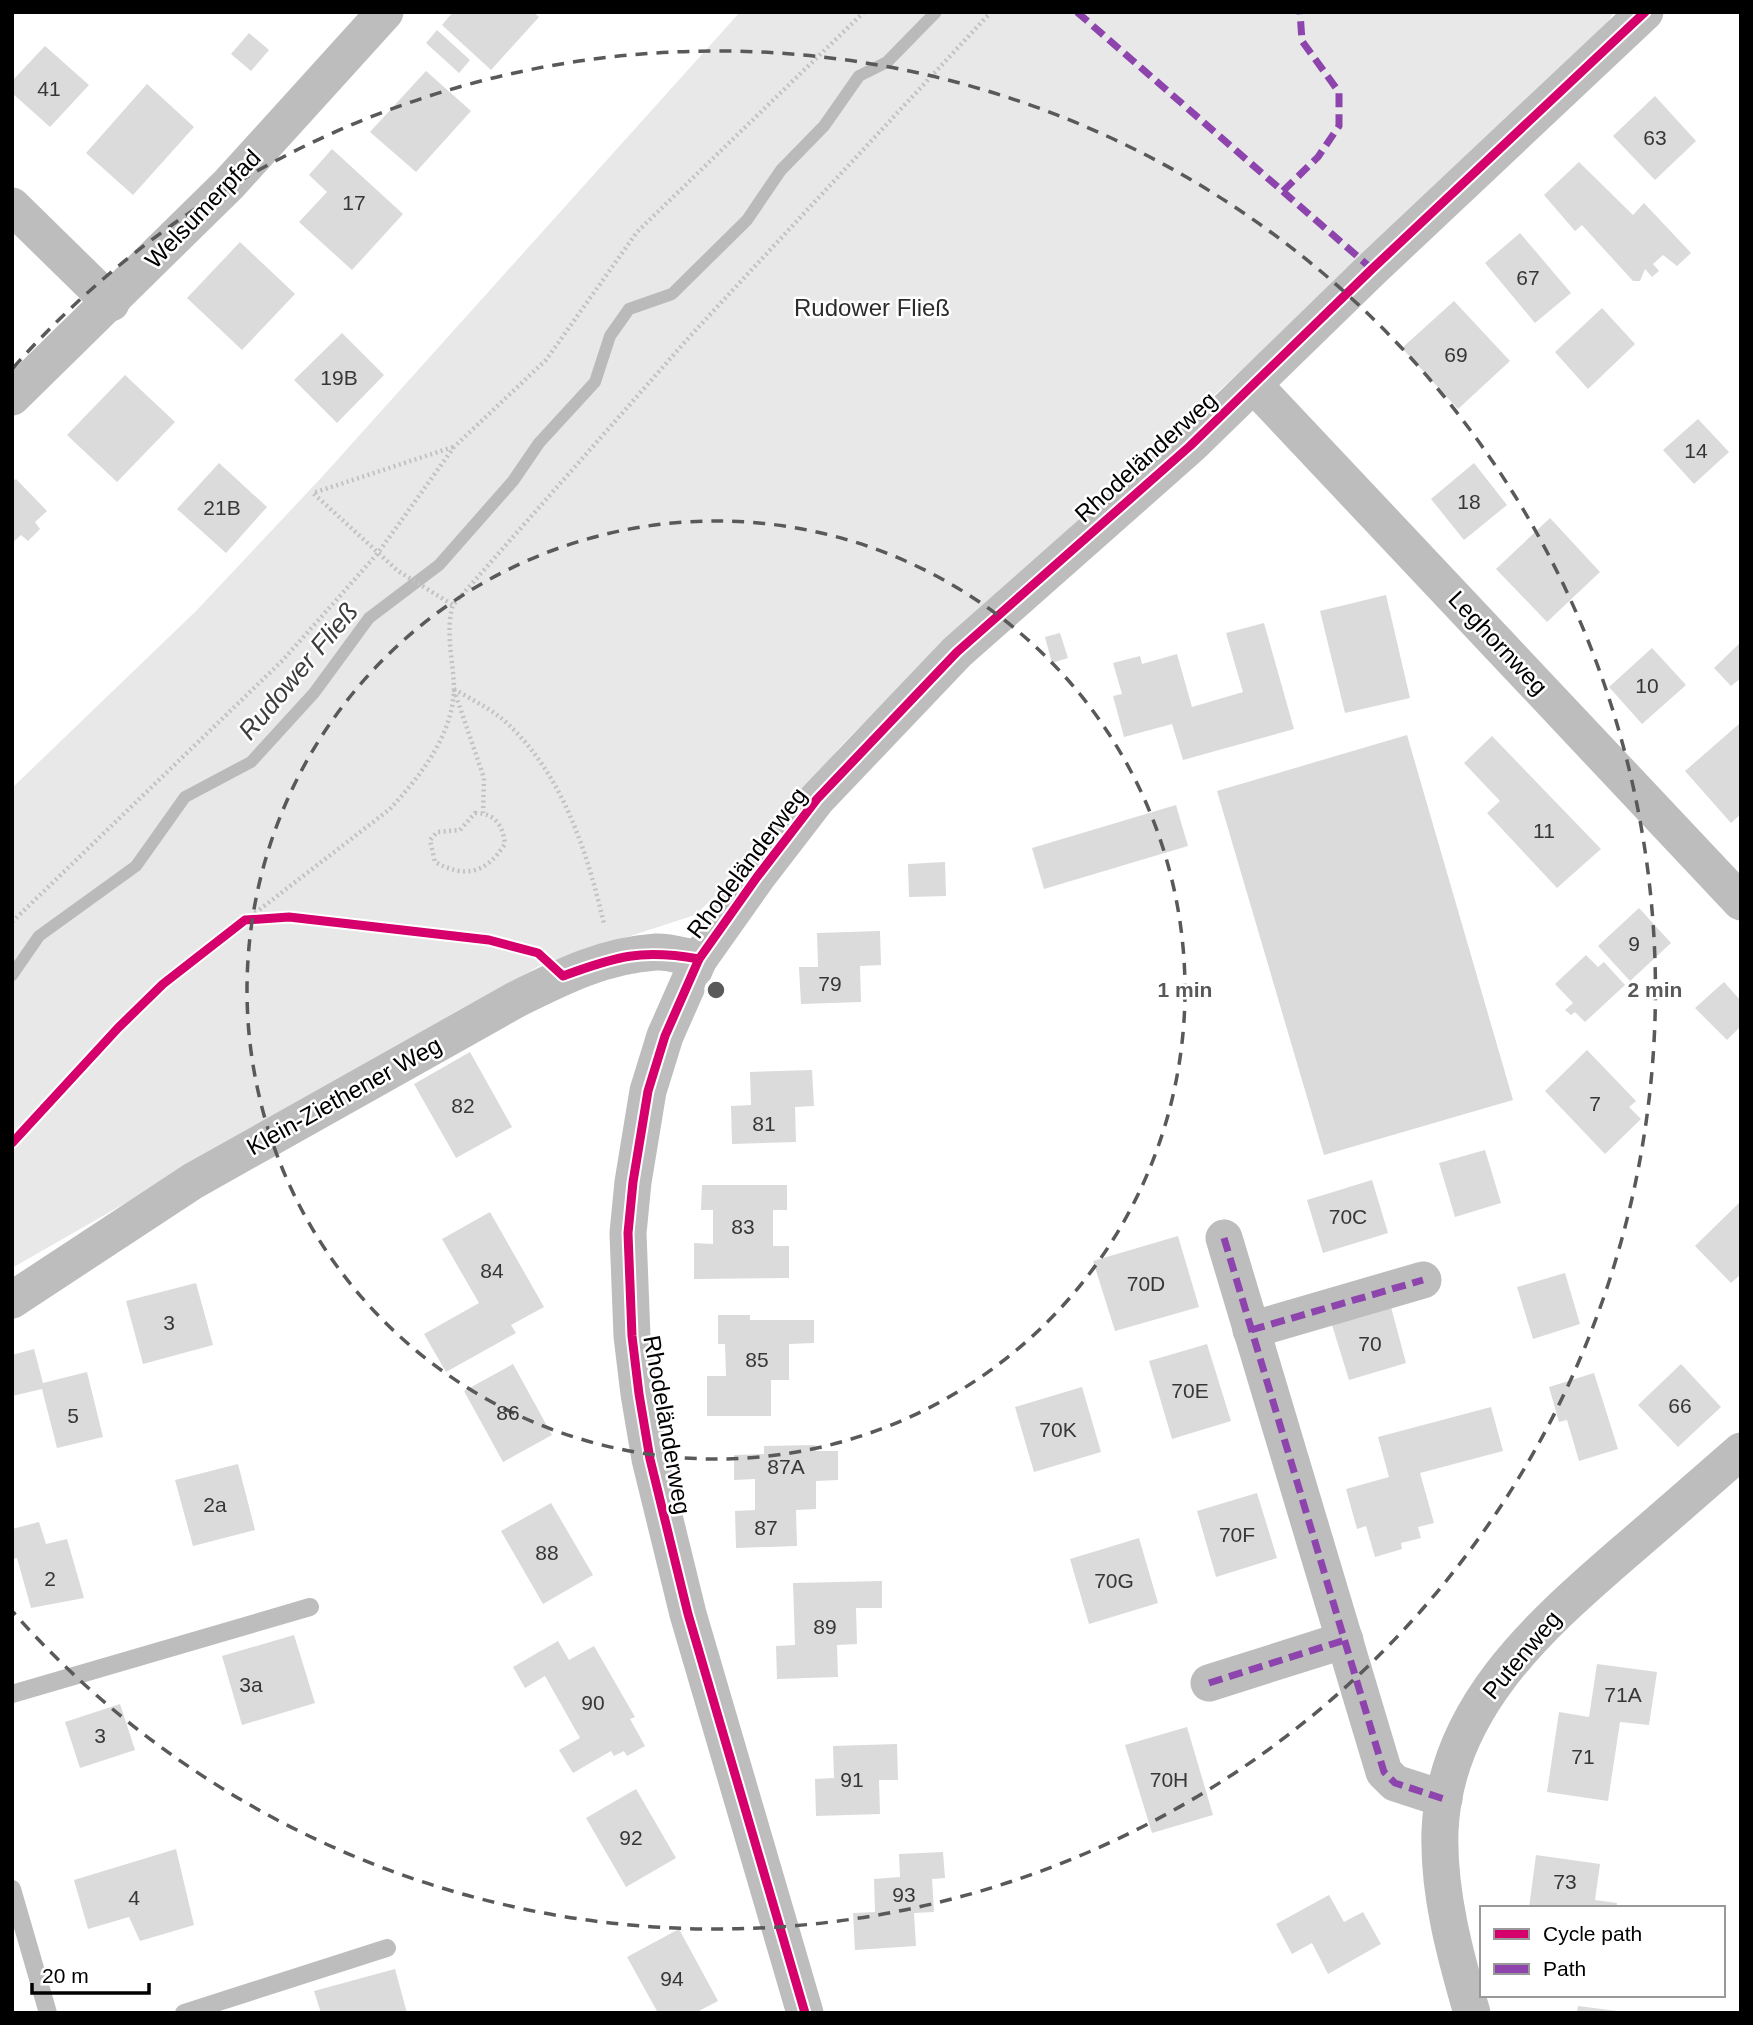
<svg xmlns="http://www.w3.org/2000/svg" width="1753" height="2025" viewBox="0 0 1753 2025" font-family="Arial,sans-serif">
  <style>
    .green { fill: #e8e8e8 }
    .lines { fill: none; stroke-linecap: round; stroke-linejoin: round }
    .stream { stroke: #bababa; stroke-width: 12 }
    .building { fill: #dbdbdb }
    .path { stroke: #c2c2c2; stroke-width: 4.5; stroke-dasharray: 2 3.5; stroke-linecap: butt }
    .lane { stroke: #bdbdbd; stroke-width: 18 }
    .street { stroke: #bdbdbd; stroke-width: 37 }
    .quiet { stroke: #8e44ad; stroke-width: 7; stroke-dasharray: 14 7; stroke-linecap: butt }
    .cycleway-casing { stroke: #fff; stroke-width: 13 }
    .cycleway { stroke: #d6006c; stroke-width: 9 }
    .ring { fill: none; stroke: #595959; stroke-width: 3.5; stroke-dasharray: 12 9 }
    .labels { text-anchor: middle; stroke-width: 5; stroke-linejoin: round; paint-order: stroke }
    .number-label { font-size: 21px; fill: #373737 }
    .street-label { font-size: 24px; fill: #000; stroke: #fff }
    .park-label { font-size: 24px; fill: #2c2c2c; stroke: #fff }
    .water-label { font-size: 26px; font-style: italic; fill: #3d3d3d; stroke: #fff }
    .centre { fill: #595959; stroke: #fff; stroke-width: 3.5 }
    .ring-label { font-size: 21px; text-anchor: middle; font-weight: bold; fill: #595959; stroke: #fff; stroke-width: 5; stroke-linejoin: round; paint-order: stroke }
  </style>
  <rect width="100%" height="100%" fill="#fff"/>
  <polygon class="green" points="740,12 1614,12 1593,46 916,670 841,746 770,831 736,877 695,915 541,965 12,1268 12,788 196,611 321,478"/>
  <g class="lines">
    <polyline class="stream" points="12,975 39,936 136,866 185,797 251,762 314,693 369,618 439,565 513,481 539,443 595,382 610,336 629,309 672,294 747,220 781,170 824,126 859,76 887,62 936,12"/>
  </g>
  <g class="building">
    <polygon points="453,12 533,12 539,17 491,70 442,25"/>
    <polygon points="437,30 470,60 459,73 426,43"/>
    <polygon points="249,33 269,50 251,71 231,54"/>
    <polygon points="45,46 89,85 50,127 12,93 12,81"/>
    <polygon points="426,71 471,111 416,172 370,132"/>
    <polygon points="147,84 194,127 133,195 86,153"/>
    <polygon points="1655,96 1696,141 1655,180 1613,136"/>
    <polygon points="332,149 403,214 352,270 299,222 327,192 309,175"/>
    <polygon points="1579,162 1633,215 1644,203 1691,253 1677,266 1663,255 1653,264 1659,271 1652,277 1645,269 1640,281 1633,281 1582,225 1575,231 1544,195"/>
    <polygon points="1520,233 1571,293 1535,323 1485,263"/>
    <polygon points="240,242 295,294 242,350 187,298"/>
    <polygon points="1454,301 1510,361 1458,409 1402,348"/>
    <polygon points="1602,308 1635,344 1588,389 1555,352"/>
    <polygon points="342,333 384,375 337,423 294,380"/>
    <polygon points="125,375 175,422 117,482 67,435"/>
    <polygon points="1698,419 1729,452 1694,484 1663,450"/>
    <polygon points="219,463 267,507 226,553 177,509"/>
    <polygon points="1474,463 1507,505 1464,540 1431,499"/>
    <polygon points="16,479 47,511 35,522 40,529 28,541 21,535 12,543 12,482"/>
    <polygon points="1550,518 1600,572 1547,622 1496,569"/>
    <polygon points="1386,595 1410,698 1345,713 1320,611"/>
    <polygon points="1264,623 1294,729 1183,760 1172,724 1124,737 1113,696 1122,694 1113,663 1140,656 1142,664 1177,654 1192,707 1243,692 1226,633"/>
    <polygon points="1060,633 1068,658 1052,663 1045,637"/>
    <polygon points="1741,642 1741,678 1731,686 1714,668"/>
    <polygon points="1652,648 1686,685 1642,724 1609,687"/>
    <polygon points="1739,724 1741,814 1731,823 1685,771"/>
    <polygon points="1407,735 1513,1100 1324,1155 1217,791"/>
    <polygon points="1492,736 1601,849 1557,888 1487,813 1500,801 1464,763"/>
    <polygon points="1176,805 1188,846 1044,889 1032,848"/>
    <polygon points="945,862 946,896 909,897 908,864"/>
    <polygon points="1639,908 1671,943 1630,981 1598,946"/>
    <polygon points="880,931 881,965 860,966 861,1002 801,1004 799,967 818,967 817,933"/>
    <polygon points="1586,955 1598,967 1604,962 1625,985 1585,1022 1575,1012 1571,1015 1565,1010 1573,1003 1555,984"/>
    <polygon points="1724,982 1741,1001 1741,1026 1727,1040 1695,1008"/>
    <polygon points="1587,1050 1636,1101 1629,1107 1641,1119 1605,1154 1545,1091"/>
    <polygon points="470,1052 512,1127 456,1158 414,1084"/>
    <polygon points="812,1070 814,1106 795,1107 796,1142 732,1144 731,1106 751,1105 750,1072"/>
    <polygon points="1485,1150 1501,1203 1455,1217 1439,1163"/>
    <polygon points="1372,1180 1388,1233 1323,1253 1307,1200"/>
    <polygon points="702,1185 787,1185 787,1210 773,1210 773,1246 789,1246 789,1278 694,1279 694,1243 713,1244 713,1210 701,1210"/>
    <polygon points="1739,1203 1741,1274 1731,1283 1695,1246"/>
    <polygon points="490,1212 544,1307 511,1325 516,1333 446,1372 424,1334 479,1303 442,1239"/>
    <polygon points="1178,1236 1199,1307 1115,1331 1093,1261"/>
    <polygon points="1565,1273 1580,1324 1533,1339 1517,1287"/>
    <polygon points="196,1283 213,1345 143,1364 126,1301"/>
    <polygon points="1391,1307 1406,1363 1349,1380 1332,1325"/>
    <polygon points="718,1315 750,1315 750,1320 814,1320 814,1343 789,1344 789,1380 771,1380 771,1416 707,1416 707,1376 726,1376 725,1344 718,1344"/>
    <polygon points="1207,1344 1231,1421 1172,1439 1149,1361"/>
    <polygon points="34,1349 43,1383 87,1372 103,1437 57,1448 42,1389 12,1396 12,1355"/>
    <polygon points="513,1364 552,1435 503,1462 464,1391"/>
    <polygon points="1681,1364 1721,1407 1678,1447 1638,1405"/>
    <polygon points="1594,1373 1618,1449 1579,1461 1567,1420 1559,1422 1549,1387"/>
    <polygon points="1082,1387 1101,1452 1034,1472 1015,1407"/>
    <polygon points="1491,1407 1503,1451 1420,1473 1434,1523 1418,1527 1421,1538 1401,1543 1402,1549 1375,1557 1366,1526 1357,1529 1346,1489 1389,1477 1378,1437"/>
    <polygon points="815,1445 816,1451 838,1451 838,1480 816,1481 816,1509 796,1510 797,1546 736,1548 735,1511 755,1510 755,1479 734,1480 734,1455 764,1454 764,1446"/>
    <polygon points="238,1464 255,1530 193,1546 175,1480"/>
    <polygon points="1257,1493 1277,1558 1216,1577 1197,1511"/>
    <polygon points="551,1503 593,1575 543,1604 501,1531"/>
    <polygon points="39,1522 46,1544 67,1539 84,1598 31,1608 17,1558 12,1559 12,1529"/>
    <polygon points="1139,1538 1158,1603 1089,1624 1070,1559"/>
    <polygon points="882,1581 882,1608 856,1608 857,1644 837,1645 838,1677 777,1679 776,1646 795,1645 793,1583"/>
    <polygon points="294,1635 315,1703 242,1725 222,1656"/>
    <polygon points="558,1641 569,1660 594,1646 635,1717 630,1719 645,1746 627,1756 624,1751 614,1756 611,1751 573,1773 559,1750 580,1738 545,1676 525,1688 513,1667"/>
    <polygon points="1597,1664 1657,1672 1649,1725 1620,1722 1608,1801 1547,1792 1559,1712 1589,1717"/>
    <polygon points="120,1704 135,1750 80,1768 65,1722"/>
    <polygon points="1187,1727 1213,1815 1152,1833 1125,1745"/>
    <polygon points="897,1744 898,1780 879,1780 880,1814 816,1816 815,1779 834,1778 833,1746"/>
    <polygon points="636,1789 676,1858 626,1887 586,1818"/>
    <polygon points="176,1849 194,1925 140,1941 129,1917 88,1929 74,1880"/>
    <polygon points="943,1852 945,1878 932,1879 934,1912 914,1913 916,1946 855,1950 853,1913 875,1912 874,1879 900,1877 899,1854"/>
    <polygon points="1536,1855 1600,1864 1595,1900 1617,1903 1616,1908 1529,1908"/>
    <polygon points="1329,1895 1344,1922 1363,1912 1381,1944 1328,1974 1312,1943 1292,1954 1276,1924"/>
    <polygon points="679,1929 718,2001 695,2013 658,2013 627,1957"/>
    <polygon points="395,1969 407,2013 321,2013 314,1991"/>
    <polygon points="1578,2006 1617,2011 1617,2013 1577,2013"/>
  </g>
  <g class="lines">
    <g class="path">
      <polyline points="453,447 313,493 398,571 453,605"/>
      <path d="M454,689C474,701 496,711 512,728C564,779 588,855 604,924"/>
      <polyline points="454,690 484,778 483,813"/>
      <path d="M475,813C496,813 503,827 505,844C486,873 466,879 435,862L430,840L437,832L460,830Z"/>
      <path d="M246,920C315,915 384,924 453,934C479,938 508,940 532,950"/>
      <polyline points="12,922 283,660 378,553 454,447 546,360 637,232 864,12"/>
      <path d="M12,1143L118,1028L163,984L390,809C421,775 454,734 454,686C453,660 445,630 453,605L692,334L991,12"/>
    </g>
    <g class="lane">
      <polyline points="12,1694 310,1607"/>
      <polyline points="12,1889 48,2013"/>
      <polyline points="184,2013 387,1948"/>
    </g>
    <g class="street">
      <polyline points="12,206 111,303"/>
      <polyline points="1254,385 1741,902"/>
      <polyline points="12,397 229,184 385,12"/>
      <polyline points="1224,1238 1384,1772 1395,1783 1444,1799"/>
      <path d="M12,1300L193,1181L517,999C561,977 605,955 656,952C669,951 685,957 699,959"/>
      <polyline points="1251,1330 1423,1280"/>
      <polyline points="1209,1683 1345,1640"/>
      <polyline points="805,2013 688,1614 650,1459 639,1394 632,1336 628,1233 633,1182 648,1091 665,1036 699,959 757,877 817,799 957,652 1190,446 1372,269 1645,12"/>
      <path d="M1472,2013C1455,1955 1438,1892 1440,1831C1445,1710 1536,1629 1620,1556C1661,1521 1701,1486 1741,1451"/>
    </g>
    <g class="quiet">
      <polyline points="1077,12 1372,269"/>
      <polyline points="1283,191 1318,157 1339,126 1339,92 1302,41 1300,12"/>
      <polyline points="1224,1238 1384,1772 1395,1783 1444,1799"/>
      <polyline points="1251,1330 1423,1280"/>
      <polyline points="1209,1683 1345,1640"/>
    </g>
    <defs>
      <g id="cycleway">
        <path d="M12,1143L118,1028L163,984L245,920L289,917L489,940L538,953L563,976C617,956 641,949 699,959"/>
        <polyline points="805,2013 688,1614 650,1459 639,1394 632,1336 628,1233 633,1182 648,1091 665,1036 699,959 757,877 817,799 957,652 1190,446 1372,269 1645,12"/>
      </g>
    </defs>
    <use href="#cycleway" class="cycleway-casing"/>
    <use href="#cycleway" class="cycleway"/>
  </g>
  <g class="ring">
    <circle cx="716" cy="990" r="469"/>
    <path d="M13 368A939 939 0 1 1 13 1612"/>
  </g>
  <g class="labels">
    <g class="number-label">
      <text x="49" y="96">41</text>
      <text x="1655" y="145">63</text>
      <text x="354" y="210">17</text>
      <text x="1528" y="285">67</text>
      <text x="1456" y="362">69</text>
      <text x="339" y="385">19B</text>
      <text x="1696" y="458">14</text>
      <text x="1469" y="509">18</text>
      <text x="222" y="515">21B</text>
      <text x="1647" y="693">10</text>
      <text x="1544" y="838">11</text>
      <text x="1634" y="951">9</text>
      <text x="830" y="991">79</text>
      <text x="1595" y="1111">7</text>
      <text x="463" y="1113">82</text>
      <text x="764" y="1131">81</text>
      <text x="1348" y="1224">70C</text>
      <text x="743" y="1234">83</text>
      <text x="492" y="1278">84</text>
      <text x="1146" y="1291">70D</text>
      <text x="169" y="1330">3</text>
      <text x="1370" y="1351">70</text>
      <text x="757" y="1367">85</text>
      <text x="1190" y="1398">70E</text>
      <text x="1680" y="1413">66</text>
      <text x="508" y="1420">86</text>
      <text x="73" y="1423">5</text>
      <text x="1058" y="1437">70K</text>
      <text x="786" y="1474">87A</text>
      <text x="215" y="1512">2a</text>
      <text x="766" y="1535">87</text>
      <text x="1237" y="1542">70F</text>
      <text x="547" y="1560">88</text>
      <text x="50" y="1586">2</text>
      <text x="1114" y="1588">70G</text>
      <text x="825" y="1634">89</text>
      <text x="251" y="1692">3a</text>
      <text x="1623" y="1702">71A</text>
      <text x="593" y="1710">90</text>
      <text x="100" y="1743">3</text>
      <text x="1583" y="1764">71</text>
      <text x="852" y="1787">91</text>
      <text x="1169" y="1787">70H</text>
      <text x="631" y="1845">92</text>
      <text x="1565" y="1889">73</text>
      <text x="904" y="1902">93</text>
      <text x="134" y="1905">4</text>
      <text x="672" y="1986">94</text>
    </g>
    <g class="street-label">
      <text transform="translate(203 209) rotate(-46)" y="8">Welsumerpfad</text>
      <text transform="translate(1146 457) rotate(-42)" y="8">Rhodeländerweg</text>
      <text transform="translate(1498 643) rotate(47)" y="8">Leghornweg</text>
      <text transform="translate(747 863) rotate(-53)" y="8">Rhodeländerweg</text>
      <text transform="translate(344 1096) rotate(-29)" y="8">Klein-Ziethener Weg</text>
      <text transform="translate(667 1425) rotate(80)" y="8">Rhodeländerweg</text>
      <text transform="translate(1522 1655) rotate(-50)" y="8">Putenweg</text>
    </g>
    <g class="park-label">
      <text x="872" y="316">Rudower Fließ</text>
    </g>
    <g class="water-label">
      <text transform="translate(298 671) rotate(-50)" y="9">Rudower Fließ</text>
    </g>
  </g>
  <circle cx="716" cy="990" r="10" class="centre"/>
  <g class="ring-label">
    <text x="1185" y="997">1 min</text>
    <text x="1655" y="997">2 min</text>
  </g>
  <rect width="1753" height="2025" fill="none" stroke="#000000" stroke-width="28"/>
  <rect x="1480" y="1906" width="245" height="91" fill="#ffffff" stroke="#999999" stroke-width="2"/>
  <rect x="1494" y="1929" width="35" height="10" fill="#d6006c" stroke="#999999" stroke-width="2"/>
  <text x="1543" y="1941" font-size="21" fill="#000000">Cycle path</text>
  <rect x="1494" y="1964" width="35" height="10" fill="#8e44ad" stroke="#999999" stroke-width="2"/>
  <text x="1543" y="1976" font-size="21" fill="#000000">Path</text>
  <path d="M32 1983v10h117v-10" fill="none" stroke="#000000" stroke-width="3.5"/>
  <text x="42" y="1983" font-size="21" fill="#000000" stroke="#ffffff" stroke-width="5" paint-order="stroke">20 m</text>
</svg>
